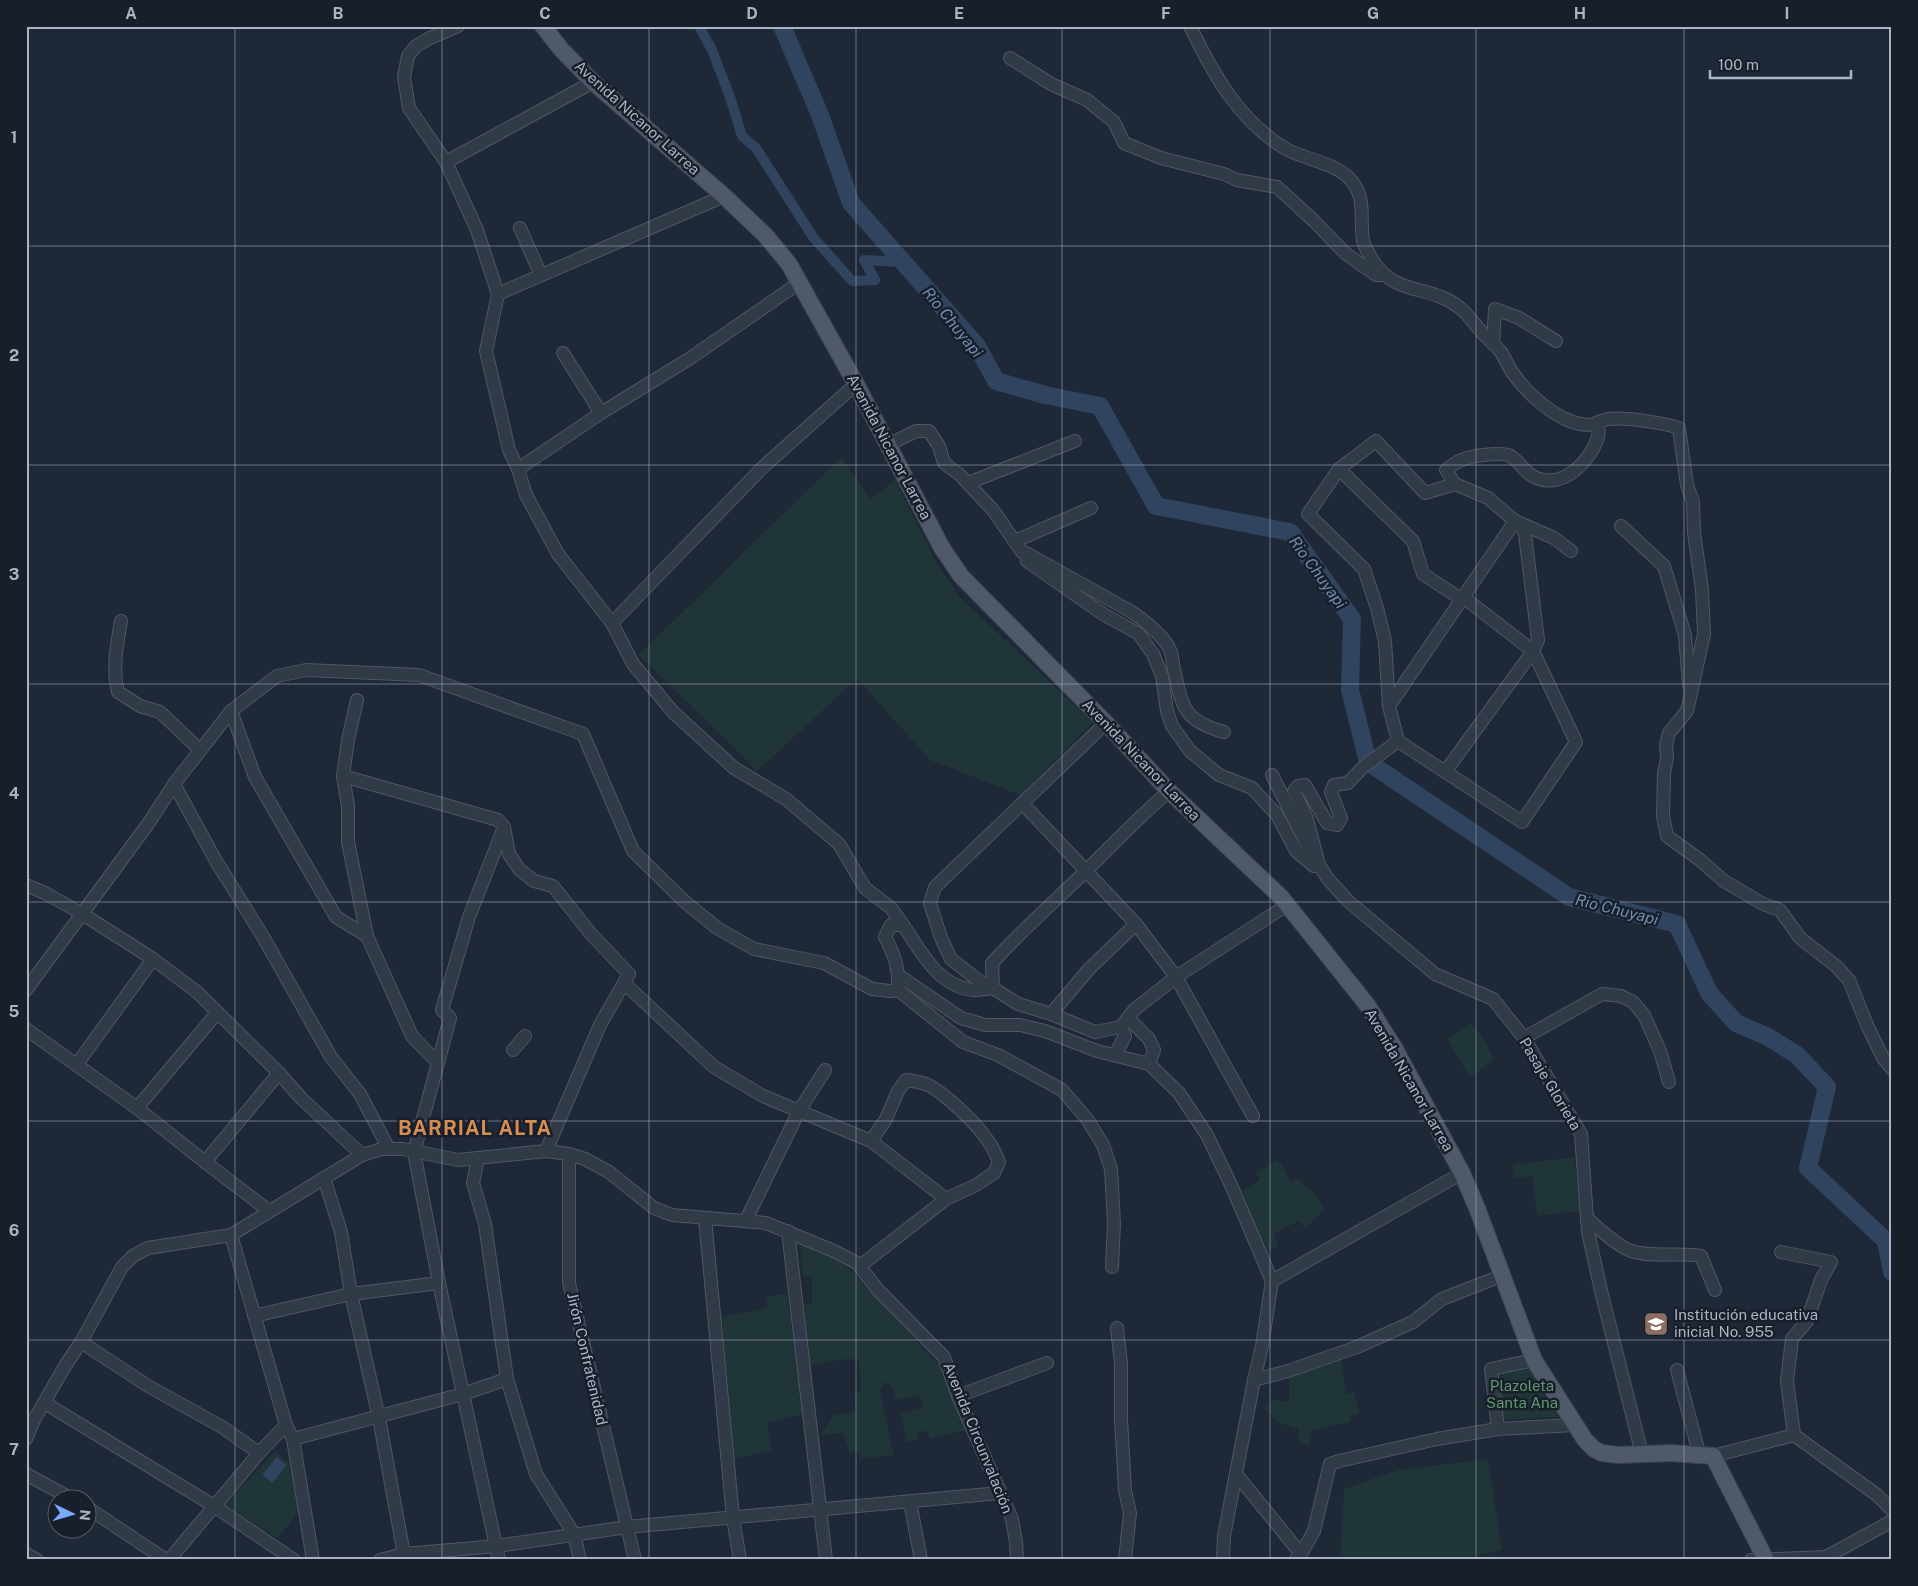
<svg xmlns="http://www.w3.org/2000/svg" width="1918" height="1586" viewBox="0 0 1918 1586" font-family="'Public Sans',sans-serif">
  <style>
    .green { fill: #203538 }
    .water { fill: #30435f }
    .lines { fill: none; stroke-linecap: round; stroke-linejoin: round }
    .canal { stroke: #30435f; stroke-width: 10 }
    .river { stroke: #30435f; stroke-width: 18 }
    .minor-casing { stroke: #4f5765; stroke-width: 14 }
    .major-casing { stroke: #3b4350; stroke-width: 18 }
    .minor { stroke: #313a47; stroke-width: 12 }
    .major { stroke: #4f5967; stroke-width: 16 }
    .grid { fill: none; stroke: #abb4c4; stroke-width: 1; stroke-opacity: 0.55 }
    .labels { text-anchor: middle; stroke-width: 5; stroke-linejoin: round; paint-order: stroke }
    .street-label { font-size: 15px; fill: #abb4c4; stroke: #171f2b }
    .poi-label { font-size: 15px; fill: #abb4c4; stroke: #171f2b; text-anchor: start }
    .park-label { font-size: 15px; fill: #62956e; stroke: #171f2b }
    .water-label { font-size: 16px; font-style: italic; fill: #718baf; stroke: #171f2b }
    .district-label { font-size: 20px; font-weight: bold; letter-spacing: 1px; fill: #d88e52; stroke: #171f2b }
    .neatline { fill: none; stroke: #abb4c4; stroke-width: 2 }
    .grid-label { font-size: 16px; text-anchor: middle; font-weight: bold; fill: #abb4c4 }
  </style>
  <rect width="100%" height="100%" fill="#1e2837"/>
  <g class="green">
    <polygon points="841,457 871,499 895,480 936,562 959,596 1093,723 1020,795 930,760 857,679 757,771 639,655"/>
    <polygon points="1471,1023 1487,1044 1493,1060 1470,1078 1448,1039"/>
    <polygon points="1574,1157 1580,1211 1537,1216 1532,1176 1514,1178 1513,1165"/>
    <polygon points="1278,1159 1291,1182 1298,1179 1318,1197 1325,1210 1305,1228 1299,1221 1274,1233 1278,1246 1268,1251 1267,1262 1252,1228 1243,1190 1260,1180 1256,1173"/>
    <polygon points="800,1242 829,1253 852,1271 939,1365 967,1430 930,1439 927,1431 918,1432 918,1440 906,1442 901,1413 924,1408 920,1396 895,1400 893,1389 885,1381 880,1391 894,1455 859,1459 858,1451 849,1452 843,1433 821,1435 833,1415 856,1412 854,1392 861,1391 859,1360 846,1359 810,1365 804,1304 812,1304 812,1277 803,1276"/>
    <polygon points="787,1293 803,1414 767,1423 771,1451 732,1459 722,1317 767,1308 766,1297"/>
    <polygon points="1341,1360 1346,1394 1354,1392 1359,1413 1350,1416 1350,1422 1311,1430 1310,1444 1300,1444 1298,1429 1279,1423 1264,1409 1273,1400 1289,1402 1289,1376"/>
    <polygon points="1532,1367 1561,1417 1502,1420 1496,1373"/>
    <polygon points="275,1452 290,1463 300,1510 278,1538 224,1505"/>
    <polygon points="1488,1459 1502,1550 1458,1560 1340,1560 1344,1489 1399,1470"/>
  </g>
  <polygon class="water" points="277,1457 287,1465 272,1483 262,1475"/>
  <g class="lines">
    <polyline class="canal" points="699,26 712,50 730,97 742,136 756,148 813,237 852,281 875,280 864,260 903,262"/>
    <polyline class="river" points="782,26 820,115 851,203 977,346 996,381 1045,395 1100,406 1156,506 1290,532 1352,619 1350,690 1368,762 1569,897 1677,924 1709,993 1736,1023 1768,1037 1797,1055 1827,1087 1808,1168 1886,1241 1892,1272"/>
    <defs>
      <g id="minor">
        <polyline points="458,26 430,38 416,46 408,56 404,77 409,108 446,162 477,230 498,294 486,351 509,450 518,469 526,495 558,554 612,623 633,664 673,712 734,768 786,799 839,844 865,888 891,908 903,925"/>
        <path d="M1190,26C1213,74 1239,121 1286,149C1304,159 1334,163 1348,177C1368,197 1359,216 1363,240C1364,247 1370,255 1373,261C1396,297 1431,284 1460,308C1468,314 1473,323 1480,330C1486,338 1495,344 1501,352C1505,358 1508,366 1512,372C1525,391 1545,409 1565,419C1574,423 1585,426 1594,424C1599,422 1604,419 1609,419C1624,417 1665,423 1679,428L1687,485L1693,502L1694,532L1702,590L1704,634L1687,711L1669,733L1666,745L1667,758L1664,773L1663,816L1667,836L1700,860L1724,881L1763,904L1780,910L1800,938L1836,966L1849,980L1867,1025L1883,1058L1892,1069"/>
        <polyline points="1010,58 1051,84 1087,100 1114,122 1124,143 1161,158 1224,174 1237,180 1277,187 1314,221 1345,253 1376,275 1383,275"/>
        <polyline points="446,162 593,82"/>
        <polyline points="520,228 541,275"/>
        <polyline points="498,294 724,196"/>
        <polyline points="1493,344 1495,309 1519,318 1556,341"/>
        <polyline points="563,353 601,413"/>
        <path d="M888,445L916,431H929L939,446L944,463L960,475L993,510L1022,552L1028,554L1130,611C1143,619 1164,636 1170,650C1173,656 1172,663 1174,669C1182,706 1183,721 1224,732"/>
        <polyline points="518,469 601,413 689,359 799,283"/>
        <polyline points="1339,469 1308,514 1364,569 1377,608 1385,641 1389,706"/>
        <polyline points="968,483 1075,441"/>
        <polyline points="1455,484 1425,493 1376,441 1339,469 1413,541 1423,574 1461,599"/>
        <polyline points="1621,526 1664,566 1685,635 1689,685"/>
        <polyline points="1015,541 1091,508"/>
        <path d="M1571,551L1554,538L1515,521L1389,706L1398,741L1522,822L1576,742L1533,651L1538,640L1525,534L1522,527L1488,498L1455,484L1446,470C1450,467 1454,464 1459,461C1470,456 1496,452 1508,455C1517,458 1523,470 1531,475C1559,493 1590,463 1598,437C1599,432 1598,427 1599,422"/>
        <polyline points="1027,561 1103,614 1139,634 1153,654 1162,676 1167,711 1172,726 1190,751 1219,775 1252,788 1277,815 1296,851 1314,866 1319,865"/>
        <path d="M121,621C117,644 112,669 118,692L140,706L160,712L200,750"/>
        <polyline points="612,623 762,468 856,384"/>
        <polyline points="357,700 348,740 343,776 348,806 348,842 367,936 412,1036 438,1063"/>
        <polyline points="231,711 255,777 336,917 367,936"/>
        <polyline points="1398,741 1363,767 1348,783 1334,785 1331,792 1341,818 1337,825 1327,823 1305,785 1298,786 1294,791 1307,819 1319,865 1328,879 1348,901 1435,974 1493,999 1524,1038 1581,1134 1588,1232 1602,1295 1642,1454"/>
        <polyline points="1445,772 1533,651 1463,597"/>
        <polyline points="1272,775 1310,851"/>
        <polyline points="343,776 498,820 504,827 509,854 519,869 534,881 553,886 591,934 629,974 600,1025 546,1151"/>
        <polyline points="174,784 216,861 262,935 331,1057 360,1094 389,1149"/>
        <polyline points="1023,804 1136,924 1176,977 1253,1116"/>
        <polyline points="26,885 45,893 81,913 153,959 197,992 279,1073 302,1099 362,1155"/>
        <polyline points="898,975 961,1018 985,1025 1020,1025 1045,1031 1097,1051 1149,1064 1179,1093 1207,1135 1231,1185 1272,1281 1262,1346 1254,1380 1224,1536 1223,1560"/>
        <path d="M624,983L714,1067L763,1096L871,1141L946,1199L976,1185L994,1173L999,1162C996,1155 993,1147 988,1141C978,1125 946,1094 928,1085C921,1082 914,1081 906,1080L898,1091L886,1119L871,1141"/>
        <polyline points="993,988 979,981 951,959 941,938 930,903 935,887 1106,723"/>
        <path d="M26,990L148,824L174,784L231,711L277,676L306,670L419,675L583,734L633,851L684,901L717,928L754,949L824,963L872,989L890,991L898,990C899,968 895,956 885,937L891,925H903C921,951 937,986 973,990C979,990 986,989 993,988"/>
        <polyline points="898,990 963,1042 998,1055 1062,1090 1087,1119 1103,1145 1111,1169 1114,1224 1112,1267"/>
        <polyline points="1051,1014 1089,969 1136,924"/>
        <polyline points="1128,1018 1149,1039 1154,1050 1149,1064"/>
        <path d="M1121,1027L1095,1032L1051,1014L1018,1004L993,988L992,963C1023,929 1055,901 1088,869C1115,842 1141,815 1169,791"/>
        <polyline points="26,1029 137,1108 205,1162 269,1211"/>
        <polyline points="1524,1038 1602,994 1621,996 1633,1002 1644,1015 1660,1051 1669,1082"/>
        <polyline points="513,1050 525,1036"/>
        <polyline points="1115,1055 1125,1036 1121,1027 1134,1010 1176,977 1287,905"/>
        <polyline points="77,1064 153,959"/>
        <polyline points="137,1108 217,1013"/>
        <polyline points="569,1154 569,1283 635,1560"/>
        <polyline points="478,1158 473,1183 485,1224 507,1379 536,1474 574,1534 580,1560"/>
        <polyline points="205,1162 279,1073"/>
        <polyline points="324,1178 341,1232 351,1294 379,1418 405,1560"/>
        <polyline points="705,1218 733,1518 740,1560"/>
        <path d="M1587,1218C1598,1228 1617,1246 1631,1251C1653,1258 1679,1252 1701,1256L1715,1290"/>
        <polyline points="746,1220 799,1111 825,1070"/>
        <polyline points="788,1231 826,1560"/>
        <polyline points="231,1235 286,1425 293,1439 313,1560"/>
        <polyline points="1781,1252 1831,1262 1821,1280 1807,1321 1792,1339 1787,1381 1794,1435"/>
        <polyline points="860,1266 946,1199"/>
        <polyline points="1272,1281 1462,1173"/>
        <polyline points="254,1316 351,1294 439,1283"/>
        <polyline points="1117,1328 1121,1364 1121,1419 1125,1490 1130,1513 1125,1560"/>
        <polyline points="81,1342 148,1386 222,1427 259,1453"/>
        <polyline points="1677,1370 1699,1453"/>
        <polyline points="1254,1380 1288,1371 1357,1347 1413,1322 1442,1299 1501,1276"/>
        <polyline points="958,1396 1047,1363"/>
        <polyline points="45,1403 214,1506 294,1560"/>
        <polyline points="1498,1429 1574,1425"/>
        <polyline points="26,1439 34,1420 65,1366 81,1342 122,1267 133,1256 148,1248 231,1235 362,1155 382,1149 403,1149 458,1160 546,1151 569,1154 585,1159 609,1172 654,1208 672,1215 766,1223 834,1251 857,1263 879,1291 944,1357 958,1396 1012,1519 1016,1542 1017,1560"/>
        <polyline points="293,1439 463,1394 507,1379"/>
        <polyline points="1713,1456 1794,1435 1877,1495 1892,1510"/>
        <polyline points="26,1474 70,1498"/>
        <polyline points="1236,1474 1301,1554 1296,1559"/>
        <polyline points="910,1502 921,1560"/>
        <polyline points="88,1508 166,1560"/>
        <polyline points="26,1554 37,1560"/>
        <polyline points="1301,1554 1314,1531 1330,1464 1339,1461 1437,1439 1498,1429 1491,1369 1534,1360"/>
        <polyline points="169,1560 259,1453 286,1425"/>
        <polyline points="380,1560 404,1554 497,1546 627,1527 1000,1493"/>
        <polyline points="499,1560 439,1283 414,1152 450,1018 442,1010 469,917 504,827"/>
        <polyline points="1751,1560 1826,1557 1892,1521"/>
      </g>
      <polyline id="major" points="543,26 560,48 593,82 724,196 766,236 789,264 856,384 942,548 961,576 1106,723 1169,791 1281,897 1368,1006 1395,1049 1462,1173 1477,1208 1534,1360 1585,1440 1594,1449 1602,1453 1618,1455 1671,1453 1713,1456 1766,1560"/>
    </defs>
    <use href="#minor" class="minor-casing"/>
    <use href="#major" class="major-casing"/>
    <use href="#minor" class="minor"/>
    <use href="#major" class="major"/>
  </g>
  <path class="grid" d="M235,26V1560M442,26V1560M649,26V1560M856,26V1560M1062,26V1560M1270,26V1560M1476,26V1560M1684,26V1560M26,246H1892M26,465H1892M26,684H1892M26,902H1892M26,1121H1892M26,1340H1892"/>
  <defs>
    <symbol id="school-square" viewBox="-11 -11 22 22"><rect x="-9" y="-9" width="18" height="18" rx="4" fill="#8d6e63" stroke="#171f2b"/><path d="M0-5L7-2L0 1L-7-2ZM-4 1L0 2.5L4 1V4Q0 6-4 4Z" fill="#fff"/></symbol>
  </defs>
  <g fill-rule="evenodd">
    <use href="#school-square" x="1642" y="1310" width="28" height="28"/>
  </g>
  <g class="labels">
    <g class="street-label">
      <text transform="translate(637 118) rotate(42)" y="5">Avenida Nicanor Larrea</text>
      <text transform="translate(889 447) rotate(62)" y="5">Avenida Nicanor Larrea</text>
      <text transform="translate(1141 760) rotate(46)" y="5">Avenida Nicanor Larrea</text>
      <text transform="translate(1409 1080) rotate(60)" y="5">Avenida Nicanor Larrea</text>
      <text transform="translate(1550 1084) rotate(59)" y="5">Pasaje Glorieta</text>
      <text transform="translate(587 1359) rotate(77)" y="5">Jirón Confratenidad</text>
      <text transform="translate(978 1438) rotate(68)" y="5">Avenida Circunvalación</text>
    </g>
    <g class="poi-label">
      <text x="1674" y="1320">Institución educativa<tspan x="1674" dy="17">inicial No. 955</tspan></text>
    </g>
    <g class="park-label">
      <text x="1522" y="1391">Plazoleta<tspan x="1522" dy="17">Santa Ana</tspan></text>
    </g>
    <g class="water-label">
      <text transform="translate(953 322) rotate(51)" y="6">Rio Chuyapi</text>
      <text transform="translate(1318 572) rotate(54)" y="6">Rio Chuyapi</text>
      <text transform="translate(1617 909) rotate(14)" y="6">Rio Chuyapi</text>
    </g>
    <g class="district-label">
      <text x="475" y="1135">BARRIAL ALTA</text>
    </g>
  </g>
  <rect width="1918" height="1586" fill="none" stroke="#171f2b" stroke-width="55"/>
  <g transform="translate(72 1514) rotate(95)"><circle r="24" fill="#171f2b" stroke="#525b68"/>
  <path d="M0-4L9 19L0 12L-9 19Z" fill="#77a9fd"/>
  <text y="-8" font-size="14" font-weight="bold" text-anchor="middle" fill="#abb4c4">N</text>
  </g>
  <path d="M1710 70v8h141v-8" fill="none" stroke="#abb4c4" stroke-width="2.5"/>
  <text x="1718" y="70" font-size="15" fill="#abb4c4" stroke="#171f2b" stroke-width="4" paint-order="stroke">100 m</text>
  <rect x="28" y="28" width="1862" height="1530" class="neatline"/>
  <g class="grid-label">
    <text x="131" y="19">A</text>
    <text x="338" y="19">B</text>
    <text x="545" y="19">C</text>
    <text x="752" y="19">D</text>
    <text x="959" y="19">E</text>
    <text x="1166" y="19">F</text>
    <text x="1373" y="19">G</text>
    <text x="1580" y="19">H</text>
    <text x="1787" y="19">I</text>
    <text x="14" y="143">1</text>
    <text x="14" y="361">2</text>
    <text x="14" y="580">3</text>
    <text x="14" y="799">4</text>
    <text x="14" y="1017">5</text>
    <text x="14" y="1236">6</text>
    <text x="14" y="1455">7</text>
  </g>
</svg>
